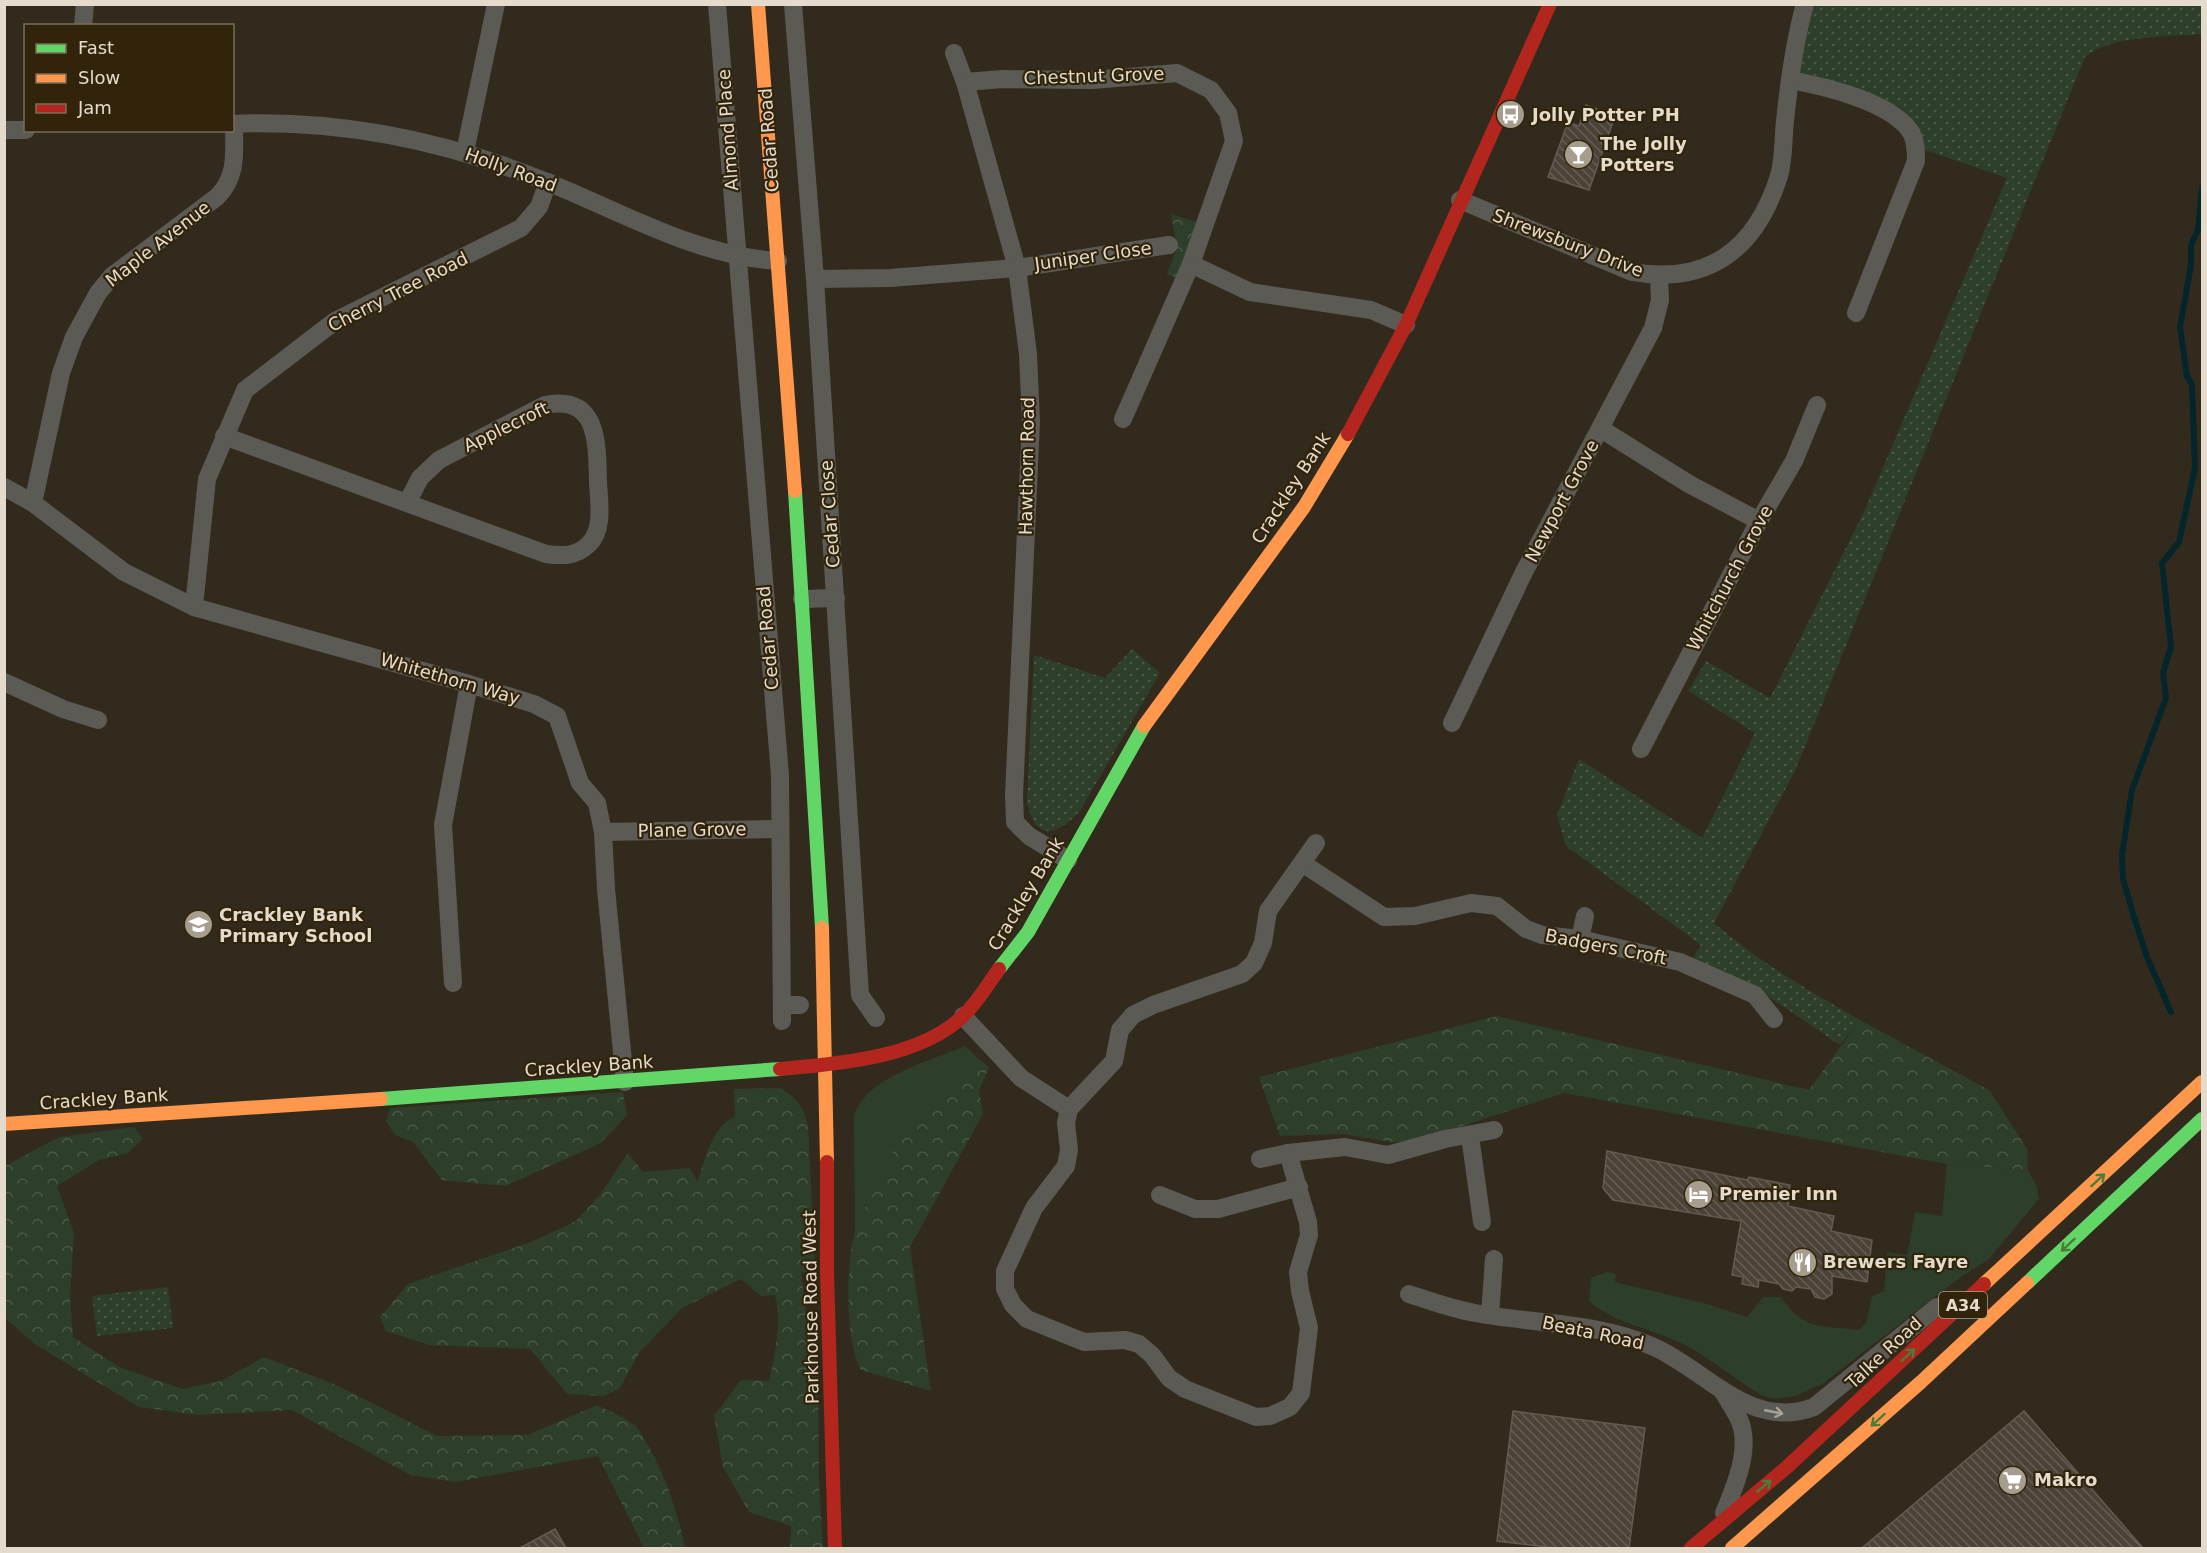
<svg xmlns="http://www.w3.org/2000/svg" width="2207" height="1553" viewBox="0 0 2207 1553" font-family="'DejaVu Sans',sans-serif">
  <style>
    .grass { fill: #2d3e2a }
    .forest { fill: url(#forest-crowns) }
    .park { fill: url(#park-dots) }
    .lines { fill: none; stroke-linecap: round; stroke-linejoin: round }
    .stream { stroke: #04262b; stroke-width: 6 }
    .building { fill: url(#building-back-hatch); stroke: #645b51; stroke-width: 1.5 }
    .street { stroke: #5c5a54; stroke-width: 18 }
    .fast { stroke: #63d668; stroke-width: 14 }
    .slow { stroke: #ff974d; stroke-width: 14 }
    .jam { stroke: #b3261e; stroke-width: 14 }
    .oneway { stroke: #4a7d39 }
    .oneway2 { stroke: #a7a196 }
    .labels { text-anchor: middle; stroke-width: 4.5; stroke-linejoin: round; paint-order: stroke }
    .shield { fill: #31240a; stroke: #aea492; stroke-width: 1.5 }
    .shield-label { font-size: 16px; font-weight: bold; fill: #e4dbcc }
    .street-label { font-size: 18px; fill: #e4dbcc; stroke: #31240a }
    .poi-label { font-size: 18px; font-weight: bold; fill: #e4dbcc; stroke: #31240a; text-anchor: start }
  </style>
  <defs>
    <pattern id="forest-crowns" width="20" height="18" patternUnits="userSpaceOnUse" patternTransform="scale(1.5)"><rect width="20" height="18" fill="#2d3e2a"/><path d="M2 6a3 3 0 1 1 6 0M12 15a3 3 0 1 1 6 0" fill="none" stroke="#4b5948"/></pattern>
    <pattern id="park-dots" width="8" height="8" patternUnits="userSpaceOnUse" patternTransform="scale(1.5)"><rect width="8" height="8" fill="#2d3e2a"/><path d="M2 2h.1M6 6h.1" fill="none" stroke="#4b5948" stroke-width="1.8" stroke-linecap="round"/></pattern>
    <pattern id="building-back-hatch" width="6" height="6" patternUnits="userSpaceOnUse" patternTransform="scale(1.5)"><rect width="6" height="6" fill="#4b4338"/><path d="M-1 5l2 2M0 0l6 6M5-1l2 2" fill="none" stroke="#655e54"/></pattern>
  </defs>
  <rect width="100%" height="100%" fill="#322b1d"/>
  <g class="grass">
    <path d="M965,1046L980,1060L907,1130L855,1237L854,1117C864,1077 931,1061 965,1046Z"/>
    <path d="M1947,1164L2028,1170L2037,1187L2039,1199L1988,1260L1962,1276L1822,1384L1795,1396L1774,1399L1763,1396C1737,1381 1715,1362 1689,1347C1656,1329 1616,1325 1589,1301L1591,1278L1607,1272L1616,1274L1615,1282L1707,1304L1747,1317L1763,1297H1781C1805,1331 1819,1325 1858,1330L1866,1323L1872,1296L1884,1291L1887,1252L1907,1255L1915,1212L1942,1216Z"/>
  </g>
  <g class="forest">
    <polygon points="1171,214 1196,222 1178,279 1167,274 1177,248"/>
    <polygon points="1497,1016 1809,1090 1860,1020 1989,1090 2027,1149 2028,1170 1947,1164 1564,1093 1413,1142 1391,1142 1342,1134 1280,1136 1259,1077"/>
    <path d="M980,1060L989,1067L979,1091L983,1114L910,1247L931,1391L861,1370C845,1340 847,1277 852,1244C856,1222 893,1147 907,1129C927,1103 955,1081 980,1060Z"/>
    <path d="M780,1088C797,1098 804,1107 808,1126L815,1269L801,1273L808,1330L818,1365L819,1482L823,1548H790L791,1526L749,1512L723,1467L714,1416L741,1380L769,1381C775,1352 782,1324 775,1295L761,1296L741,1279L682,1308L641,1350L619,1389L604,1396L567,1394L530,1349L429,1345L386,1331L380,1317L408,1284L531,1242L576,1221L600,1195L628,1153L643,1172L690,1168L697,1182C705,1161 712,1125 735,1117L734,1089Z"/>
    <polygon points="623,1092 627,1115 601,1143 506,1186 442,1180 413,1142 395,1135 386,1121 390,1108"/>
    <path d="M134,1127L143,1139L128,1153L99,1160L57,1186L74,1233L70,1298L73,1337L119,1367L182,1389L221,1381L264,1357L336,1385L437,1436L528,1435L597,1405C608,1411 629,1418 637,1428C660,1459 678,1511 685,1548H644L598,1456L456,1482L410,1475L292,1410L197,1415L139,1407L36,1345L5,1318V1166L59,1137Z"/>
  </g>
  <g class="park">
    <path d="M1805,5H2202V34C2168,37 2111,35 2085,57L1795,771L1714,923C1759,962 1809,991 1860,1020L1840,1045L1759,990L1691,961L1701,945L1566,846L1557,815L1579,759L1702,838L1755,733L1688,691L1706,661L1770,698L1864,512L2007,178L1916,147L1904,124L1790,80Z"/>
    <path d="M1132,649L1160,673L1080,811C1057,836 1036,842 1027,803L1034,655L1105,678Z"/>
    <polygon points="168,1287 173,1328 97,1336 92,1296"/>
  </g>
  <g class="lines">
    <polyline class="stream" points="2171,1012 2147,957 2134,917 2123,879 2122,855 2132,790 2166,698 2163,673 2171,647 2162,563 2179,542 2195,468 2192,385 2187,376 2180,327 2191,265 2191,245 2198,230 2202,188"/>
  </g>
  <g class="building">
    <polygon points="1586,105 1615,116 1589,190 1548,177 1568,122 1579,126"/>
    <polygon points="1607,1151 1747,1180 1749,1177 1790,1185 1788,1206 1834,1216 1831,1231 1872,1240 1867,1282 1832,1276 1832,1294 1824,1299 1815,1297 1811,1289 1796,1287 1792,1291 1783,1289 1779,1284 1759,1280 1758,1287 1742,1284 1743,1277 1732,1275 1741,1221 1613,1200 1603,1188"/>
    <polygon points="1513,1411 1645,1428 1629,1548 1557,1548 1497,1541"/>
    <polygon points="2024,1411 2143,1548 1862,1548"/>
    <polygon points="555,1529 566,1548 520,1548"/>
  </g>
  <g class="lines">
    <g class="street">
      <polyline points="717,4 780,775 782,1021"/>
      <polyline points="793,4 815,279 860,995 876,1018"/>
      <polyline points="83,26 85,4"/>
      <polyline points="954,53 965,82 1017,268 1028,354 1031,422 1014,795 1015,822 1029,836 1068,860"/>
      <path d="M1790,80C1823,86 1894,102 1912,134C1916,143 1916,152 1916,161L1856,313"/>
      <polyline points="965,82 1003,79 1092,80 1177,73 1211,90 1228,113 1234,141 1191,264 1123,419"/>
      <path d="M232,124C342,119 446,141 547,182C622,212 696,256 778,261"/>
      <polyline points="4,130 26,130"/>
      <polyline points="465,152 496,4"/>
      <path d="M1460,200L1632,272C1709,285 1756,249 1779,176C1784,159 1783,139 1785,121C1789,82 1794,43 1805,4"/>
      <polyline points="1191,264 1250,292 1371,310 1406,325"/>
      <polyline points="815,279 890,278 1017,268 1169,245"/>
      <polyline points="1601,429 1689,484 1759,521"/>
      <path d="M224,436L546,554C562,556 576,557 589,544C604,529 599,502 598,482C597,444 599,394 545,405L439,460L420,478L407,503"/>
      <polyline points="4,487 33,503 124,572 194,607 469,684 534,704 557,716 580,783 597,803 603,832 606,889 625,1082"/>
      <path d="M33,503L61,373L74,337L98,293L112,276L217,197C238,176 234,152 234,124"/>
      <polyline points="802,599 836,598"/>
      <polyline points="194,607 207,479 245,390 335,321 521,228 539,207 548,182"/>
      <polyline points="4,682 63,709 98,720"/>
      <polyline points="1452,723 1523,574 1653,328 1660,300 1659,276"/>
      <polyline points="1641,749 1759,521 1794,461 1817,405"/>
      <polyline points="603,832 780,829"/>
      <polyline points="1302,863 1384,917 1415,916 1471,903 1497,906 1526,929 1542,935 1580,939 1680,962 1755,995 1774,1019"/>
      <polyline points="1580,939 1585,916"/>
      <polyline points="453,983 443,825 469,684"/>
      <polyline points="782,1005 800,1005"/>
      <polyline points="963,1016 1021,1078 1069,1109 1066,1123 1069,1150 1066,1166 1034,1208 1005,1271 1005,1289 1013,1305 1027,1319 1084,1342 1125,1340 1139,1344 1152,1355 1169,1378 1185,1389 1256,1417 1270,1416 1290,1407 1301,1393 1309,1328 1300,1291 1298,1272 1309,1235 1308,1222 1288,1153 1345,1147 1388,1155 1445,1139 1494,1130"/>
      <polyline points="1069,1109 1114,1061 1120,1030 1133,1015 1153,1005 1242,974 1254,963 1263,943 1268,911 1316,843"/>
      <polyline points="1470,1136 1482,1222"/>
      <polyline points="1260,1159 1288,1153"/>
      <polyline points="1160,1195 1195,1209 1218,1209 1299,1187"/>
      <path d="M1409,1294C1430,1301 1452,1309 1475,1313C1534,1324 1598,1322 1654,1347C1707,1371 1751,1431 1814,1407L1937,1307"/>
      <polyline points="1490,1315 1494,1259"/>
      <path d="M1722,1390C1727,1399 1734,1409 1739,1419C1752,1448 1735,1486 1724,1513"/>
    </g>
    <g class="fast">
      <polyline points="795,491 822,928"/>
      <polyline points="999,969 1028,932 1144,726"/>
      <polyline points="381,1099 780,1069"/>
      <polyline points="2027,1283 2202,1119"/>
    </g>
    <g class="slow">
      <polyline points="758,4 795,491"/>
      <polyline points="1144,726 1304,507 1348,434"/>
      <polyline points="822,928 827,1162"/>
      <polyline points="4,1124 381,1099"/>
      <polyline points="1984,1284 2202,1082"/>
      <polyline points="1732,1548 1921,1382 2027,1283"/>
    </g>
    <g class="jam">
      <polyline points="1348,434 1406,325 1550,4"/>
      <path d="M780,1069C837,1064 920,1058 963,1016C977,1003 988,984 999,969"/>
      <polyline points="827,1162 827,1272 835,1548"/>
      <polyline points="1691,1548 1787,1467 1984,1284"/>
    </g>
  </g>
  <defs><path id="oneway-shaft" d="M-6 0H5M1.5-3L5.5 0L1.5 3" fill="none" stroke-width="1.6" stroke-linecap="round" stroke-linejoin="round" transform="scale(1.5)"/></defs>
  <g class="oneway">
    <use href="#oneway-shaft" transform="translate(2098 1180) rotate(-43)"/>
    <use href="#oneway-shaft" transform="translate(2068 1245) rotate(137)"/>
    <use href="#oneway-shaft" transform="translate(1908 1355) rotate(-43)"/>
    <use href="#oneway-shaft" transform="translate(1878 1420) rotate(138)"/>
    <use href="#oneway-shaft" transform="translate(1764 1486) rotate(-40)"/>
  </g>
  <use class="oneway2" href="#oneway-shaft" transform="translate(1774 1412) rotate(11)"/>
  <defs>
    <symbol id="bus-disc" viewBox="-11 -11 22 22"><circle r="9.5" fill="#a69d8f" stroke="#31240a"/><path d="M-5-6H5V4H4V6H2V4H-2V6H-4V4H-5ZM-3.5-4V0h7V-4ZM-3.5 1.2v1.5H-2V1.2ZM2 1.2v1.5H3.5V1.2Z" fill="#fff"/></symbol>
    <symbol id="bar-disc" viewBox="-11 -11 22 22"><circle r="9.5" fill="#a69d8f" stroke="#31240a"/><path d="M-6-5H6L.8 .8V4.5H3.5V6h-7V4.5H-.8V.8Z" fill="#fff"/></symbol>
    <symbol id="school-disc" viewBox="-11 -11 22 22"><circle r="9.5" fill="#a69d8f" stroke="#31240a"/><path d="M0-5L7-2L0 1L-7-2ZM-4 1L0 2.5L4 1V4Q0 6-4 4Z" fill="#fff"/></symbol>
    <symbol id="hotel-disc" viewBox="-11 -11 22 22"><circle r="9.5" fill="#a69d8f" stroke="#31240a"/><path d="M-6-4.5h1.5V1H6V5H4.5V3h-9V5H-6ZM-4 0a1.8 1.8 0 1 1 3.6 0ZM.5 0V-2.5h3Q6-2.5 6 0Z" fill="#fff"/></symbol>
    <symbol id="restaurant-disc" viewBox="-11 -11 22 22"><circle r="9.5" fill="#a69d8f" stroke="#31240a"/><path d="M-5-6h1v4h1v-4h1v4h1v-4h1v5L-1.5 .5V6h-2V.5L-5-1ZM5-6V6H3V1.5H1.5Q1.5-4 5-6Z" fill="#fff"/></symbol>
    <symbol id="supermarket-disc" viewBox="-11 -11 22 22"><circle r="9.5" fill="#a69d8f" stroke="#31240a"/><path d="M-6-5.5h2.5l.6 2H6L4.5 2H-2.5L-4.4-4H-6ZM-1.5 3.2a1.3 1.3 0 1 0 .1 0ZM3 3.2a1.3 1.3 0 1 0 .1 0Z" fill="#fff"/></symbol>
  </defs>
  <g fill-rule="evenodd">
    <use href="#bus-disc" x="1494" y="98" width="33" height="33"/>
    <use href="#bar-disc" x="1562" y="138" width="33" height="33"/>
    <use href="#school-disc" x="182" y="908" width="33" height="33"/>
    <use href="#hotel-disc" x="1682" y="1178" width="33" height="33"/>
    <use href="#restaurant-disc" x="1786" y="1246" width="33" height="33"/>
    <use href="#supermarket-disc" x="1996" y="1464" width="33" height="33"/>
  </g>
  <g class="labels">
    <rect class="shield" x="1939" y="1292" width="48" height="26" rx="4.5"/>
    <g class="shield-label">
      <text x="1963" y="1311">A34</text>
    </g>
    <g class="street-label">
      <text transform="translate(1094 76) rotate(-2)" y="6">Chestnut Grove</text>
      <text transform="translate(728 130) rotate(-94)" y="6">Almond Place</text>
      <text transform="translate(769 140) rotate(-94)" y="6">Cedar Road</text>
      <text transform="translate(511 170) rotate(20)" y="6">Holly Road</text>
      <text transform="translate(1568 243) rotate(21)" y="6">Shrewsbury Drive</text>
      <text transform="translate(158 244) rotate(-38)" y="6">Maple Avenue</text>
      <text transform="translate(1093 256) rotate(-8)" y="6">Juniper Close</text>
      <text transform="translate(398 292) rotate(-27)" y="6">Cherry Tree Road</text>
      <text transform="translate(506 427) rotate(-26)" y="6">Applecroft</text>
      <text transform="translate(1027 466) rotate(-89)" y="6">Hawthorn Road</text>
      <text transform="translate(1291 488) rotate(-57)" y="6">Crackley Bank</text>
      <text transform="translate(1562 501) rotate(-62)" y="6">Newport Grove</text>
      <text transform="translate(830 514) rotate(-94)" y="6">Cedar Close</text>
      <text transform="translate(1730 578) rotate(-62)" y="6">Whitchurch Grove</text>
      <text transform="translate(768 638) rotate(-95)" y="6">Cedar Road</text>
      <text transform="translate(450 679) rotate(16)" y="6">Whitethorn Way</text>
      <text transform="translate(692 830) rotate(-1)" y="6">Plane Grove</text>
      <text transform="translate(1026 894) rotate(-59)" y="6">Crackley Bank</text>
      <text transform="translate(1606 947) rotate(11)" y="6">Badgers Croft</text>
      <text transform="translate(589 1066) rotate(-4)" y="6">Crackley Bank</text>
      <text transform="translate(104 1099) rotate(-4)" y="6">Crackley Bank</text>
      <text transform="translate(811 1307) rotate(-91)" y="6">Parkhouse Road West</text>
      <text transform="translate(1593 1333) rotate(12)" y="6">Beata Road</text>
      <text transform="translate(1884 1353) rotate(-43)" y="6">Talke Road</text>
    </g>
    <g class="poi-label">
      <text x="1532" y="121">Jolly Potter PH</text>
      <text x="1600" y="150">The Jolly<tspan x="1600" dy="21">Potters</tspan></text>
      <text x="219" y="921">Crackley Bank<tspan x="219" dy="21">Primary School</tspan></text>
      <text x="1719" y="1200">Premier Inn</text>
      <text x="1823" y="1268">Brewers Fayre</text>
      <text x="2034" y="1486">Makro</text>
    </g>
  </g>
  <rect width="2207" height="1553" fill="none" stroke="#e4dbcc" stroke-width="12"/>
  <rect x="24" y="24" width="210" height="108" fill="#31240a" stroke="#796d58" stroke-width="1.5"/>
  <rect x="36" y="44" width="30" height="9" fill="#63d668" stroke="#796d58" stroke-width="1.5"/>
  <text x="78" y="54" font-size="18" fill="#e4dbcc">Fast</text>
  <rect x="36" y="74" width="30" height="9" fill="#ff974d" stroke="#796d58" stroke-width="1.5"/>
  <text x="78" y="84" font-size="18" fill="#e4dbcc">Slow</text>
  <rect x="36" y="104" width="30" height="9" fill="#b3261e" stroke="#796d58" stroke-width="1.5"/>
  <text x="78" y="114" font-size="18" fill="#e4dbcc">Jam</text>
</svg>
